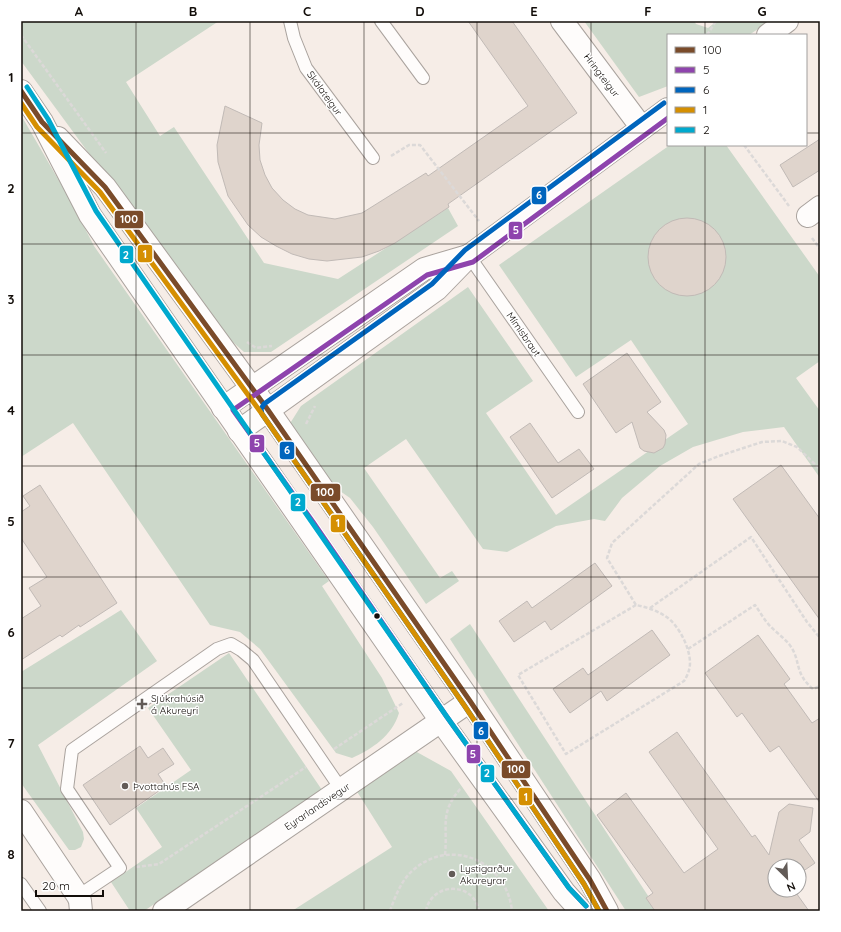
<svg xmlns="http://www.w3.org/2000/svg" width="841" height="932" viewBox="0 0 841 932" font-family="Quicksand,sans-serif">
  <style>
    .green { fill: #ccd8ca }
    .building { fill: #dfd4cc; stroke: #c1bab6 }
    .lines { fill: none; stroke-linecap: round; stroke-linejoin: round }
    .lane-casing { stroke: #aaa39e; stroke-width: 14 }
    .street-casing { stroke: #aaa39e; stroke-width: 24 }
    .secondary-casing { stroke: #aaa39e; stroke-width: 24 }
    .path { stroke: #dcd9d8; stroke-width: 2.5; stroke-dasharray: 4 2; stroke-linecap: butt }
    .lane { stroke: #fefcfb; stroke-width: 12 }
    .street { stroke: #fefcfb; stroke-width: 22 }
    .secondary { stroke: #fefcfb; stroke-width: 22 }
    .bus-1-casing { stroke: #fff; stroke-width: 8 }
    .bus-2-casing { stroke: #fff; stroke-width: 8 }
    .bus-3-casing { stroke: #fff; stroke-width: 8 }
    .bus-4-casing { stroke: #fff; stroke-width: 8 }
    .bus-5-casing { stroke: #fff; stroke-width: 8 }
    .bus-1 { stroke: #7a4b2a; stroke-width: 5 }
    .bus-2 { stroke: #8e44ad; stroke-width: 5 }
    .bus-3 { stroke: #0065bd; stroke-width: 5 }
    .bus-4 { stroke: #d58f01; stroke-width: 5 }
    .bus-5 { stroke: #00a9ce; stroke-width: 5 }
    .grid { fill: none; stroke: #120d09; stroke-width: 1; stroke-opacity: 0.55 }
    .bus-dot { fill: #120d09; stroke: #fff; stroke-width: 1.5 }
    .poi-dot { fill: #625b57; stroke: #fff; stroke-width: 1.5 }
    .labels { text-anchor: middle; stroke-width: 3; stroke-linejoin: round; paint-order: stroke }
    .street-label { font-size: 10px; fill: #120d09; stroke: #fff }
    .poi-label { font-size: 10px; fill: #120d09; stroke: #fff; text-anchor: start }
    .line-badge { stroke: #fff; stroke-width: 1.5 }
    .badge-label { font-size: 11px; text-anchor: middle; font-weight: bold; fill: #fff }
    .neatline { fill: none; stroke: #120d09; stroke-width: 1.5 }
    .grid-label { font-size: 13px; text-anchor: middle; font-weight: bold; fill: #120d09 }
  </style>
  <rect width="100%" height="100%" fill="#f6ede7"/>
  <g class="green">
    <polygon points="21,21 219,21 126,82 160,136 174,127 264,263 338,279 448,208 458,226 271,352 244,352 218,329 21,61"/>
    <polygon points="584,21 694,21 696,24 708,28 717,21 770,21 749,35 668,35 668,86 639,97"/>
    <path d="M21,115L73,205L94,246L329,581L322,586L382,678L399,713C392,736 372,749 352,758L336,753L260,649L240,632L210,625L73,423L21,457Z"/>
    <polygon points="670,145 726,145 820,277 820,361 796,378 820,411 820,478 784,427 743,432 693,447 660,466 622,498 605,521 594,519 556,526 507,552 483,549 406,439 364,468 440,578 452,571 459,581 426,604 373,527 350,498 327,482 289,425 301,406 468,287 533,381 486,413 556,515 688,424 631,340 576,377 499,265"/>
    <polygon points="121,610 157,661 38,745 83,832 84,839 81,847 75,850 69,850 21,783 21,672"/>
    <polygon points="470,624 658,911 626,911 450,639"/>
    <polygon points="229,653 322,790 144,911 130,911 111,882 162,847 136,808 191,770 148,708"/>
    <polygon points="415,751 451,771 549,911 292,911 392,847 356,790"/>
  </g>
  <g class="building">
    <polygon points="468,21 512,21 577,113 448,204 449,207 395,243 379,251 362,257 327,261 309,259 292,254 276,246 261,237 248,225 228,196 218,162 217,145 225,106 262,123 259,145 260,160 265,175 272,188 283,200 295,209 308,215 335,219 362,213 426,173 428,176 528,106"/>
    <polygon points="820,139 820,170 793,187 780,165"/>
    <circle cx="687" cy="257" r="39"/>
    <polygon points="627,353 661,402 647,412 664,430 666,435 665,444 663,448 654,453 644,451 640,448 632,422 616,433 583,384"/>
    <polygon points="530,423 558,463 579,449 594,469 552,498 510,437"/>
    <polygon points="781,465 820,519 820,620 733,499"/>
    <polygon points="40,485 117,603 80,627 79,625 62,637 60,635 21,660 21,619 41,606 29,588 47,577 21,538 21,512 30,506 23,496"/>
    <polygon points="595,563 612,586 551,630 545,621 514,642 499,621 527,601 532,608"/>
    <polygon points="652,630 670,655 607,701 601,691 570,713 553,689 583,668 588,675"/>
    <polygon points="758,635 790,679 784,684 812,723 820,718 820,803 779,746 770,752 742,713 737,717 705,673"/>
    <polygon points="677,732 752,837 755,835 769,855 779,812 789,804 813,808 810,832 799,840 815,863 799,874 799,866 775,866 775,890 794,890 809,911 655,911 646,898 653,893 597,815 626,793 684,873 718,849 649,752"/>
    <polygon points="140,746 148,758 163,748 174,764 158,774 166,786 110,825 83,785"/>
  </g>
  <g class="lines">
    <defs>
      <g id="lane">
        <polyline points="290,21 294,38 306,68 373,158"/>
        <polyline points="381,21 423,78"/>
        <polyline points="469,256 578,412"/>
        <polyline points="21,884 40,911"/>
        <polyline points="78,896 120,868 67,789 72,750 217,649 231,644 241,650 253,660 341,789"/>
      </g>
      <g id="street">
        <polyline points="562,21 642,128"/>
        <polyline points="768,35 787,21"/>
        <polyline points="808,216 820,207"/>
        <polyline points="223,408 424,269 468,256"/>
        <polyline points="239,431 437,289 469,256 668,109"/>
        <polyline points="21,811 78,896 80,901 81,911"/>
        <polyline points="164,911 470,701"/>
      </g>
      <g id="secondary">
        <polyline points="21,91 42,122 90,215 441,721 564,892 581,911"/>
        <polyline points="58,138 105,187 268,410 470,701 590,880 607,911"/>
      </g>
    </defs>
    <use href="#lane" class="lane-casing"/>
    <use href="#street" class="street-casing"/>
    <use href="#secondary" class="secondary-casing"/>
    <g class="path">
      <polyline points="21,35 106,153"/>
      <polyline points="707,35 716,21"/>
      <polyline points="744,145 789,206"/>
      <polyline points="391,156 409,145 420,145 479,221"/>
      <polyline points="812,238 820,249"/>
      <polyline points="247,342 256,348 272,346"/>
      <polyline points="306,424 315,406"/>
      <path d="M636,605L518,675L566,754L684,681C686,678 688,674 689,670C694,654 679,624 665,616C656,610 646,607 636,605L607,558L612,543L699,464L719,456L762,442L782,441L797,447L820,469"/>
      <polyline points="650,608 751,537 807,622 820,638"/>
      <path d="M688,649L755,605C760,612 765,621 771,627C777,633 784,638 789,644C802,661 793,672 813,689L820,686"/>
      <polyline points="334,749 403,703"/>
      <path d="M445,855C448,825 439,813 461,788"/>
      <polyline points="136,867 159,864 306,767"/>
      <path d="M390,911C395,897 401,881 412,871C450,836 507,861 512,911"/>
      <path d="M426,911C431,882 474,881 479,911"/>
    </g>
    <use href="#lane" class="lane"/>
    <use href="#street" class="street"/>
    <use href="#secondary" class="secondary"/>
    <defs>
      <polyline id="bus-1" points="21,91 42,122 105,187 268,410 470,701 590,880 607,911"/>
      <polyline id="bus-2" points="586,906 569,888 447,717 313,522 233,410 427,275 473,262 668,118"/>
      <polyline id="bus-3" points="599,911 584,884 464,705 262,414 261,409 264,404 432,284 465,250 664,103"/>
      <polyline id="bus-4" points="21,103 37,127 100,192 262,414 464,705 584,884 599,911"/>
      <polyline id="bus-5" points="27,87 48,119 96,211 447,717 569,888 586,906"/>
    </defs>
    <use href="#bus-1" class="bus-1-casing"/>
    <use href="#bus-2" class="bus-2-casing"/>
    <use href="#bus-3" class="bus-3-casing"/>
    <use href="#bus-4" class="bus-4-casing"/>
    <use href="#bus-5" class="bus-5-casing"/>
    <use href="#bus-1" class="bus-1"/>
    <use href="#bus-2" class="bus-2"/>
    <use href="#bus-3" class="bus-3"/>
    <use href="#bus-4" class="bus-4"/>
    <use href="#bus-5" class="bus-5"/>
  </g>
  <path class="grid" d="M136,21V911M250,21V911M364,21V911M477,21V911M591,21V911M705,21V35M21,133H668M806,133H820M705,145V911M21,244H820M21,355H820M21,466H820M21,577H820M21,688H820M21,799H820"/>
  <circle class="bus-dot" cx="377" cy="616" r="3.5"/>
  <g class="poi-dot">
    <path d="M140 698h4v4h4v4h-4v4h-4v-4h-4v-4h4z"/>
    <circle cx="125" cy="786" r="4"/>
    <circle cx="452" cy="874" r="4"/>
  </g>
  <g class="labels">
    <g class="street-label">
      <text transform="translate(602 75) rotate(53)" y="4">Hringteigur</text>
      <text transform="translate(325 93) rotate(54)" y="4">Skálateigur</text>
      <text transform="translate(524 334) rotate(55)" y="4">Mímisbraut</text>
      <text transform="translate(317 806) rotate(-34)" y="4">Eyrarlandsvegur</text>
    </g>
    <g class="poi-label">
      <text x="151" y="702">Sjúkrahúsið<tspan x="151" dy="12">á Akureyri</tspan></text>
      <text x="133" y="790">Þvottahús FSA</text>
      <text x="460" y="872">Lystigarður<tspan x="460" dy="12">Akureyrar</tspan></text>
    </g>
  </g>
  <g class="line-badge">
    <rect x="531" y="186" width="16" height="19" rx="4" fill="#0065bd"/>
    <rect x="114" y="210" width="30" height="19" rx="4" fill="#7a4b2a"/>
    <rect x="508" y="221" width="15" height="19" rx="4" fill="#8e44ad"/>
    <rect x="137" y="244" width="16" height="19" rx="4" fill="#d58f01"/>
    <rect x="119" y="245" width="15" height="19" rx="4" fill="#00a9ce"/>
    <rect x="249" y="434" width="16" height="19" rx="4" fill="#8e44ad"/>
    <rect x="279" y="441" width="16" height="19" rx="4" fill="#0065bd"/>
    <rect x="310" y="483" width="31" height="19" rx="4" fill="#7a4b2a"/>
    <rect x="290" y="493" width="16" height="19" rx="4" fill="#00a9ce"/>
    <rect x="330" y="514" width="16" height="19" rx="4" fill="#d58f01"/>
    <rect x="473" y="721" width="16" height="19" rx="4" fill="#0065bd"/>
    <rect x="466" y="744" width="15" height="20" rx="4" fill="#8e44ad"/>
    <rect x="501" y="760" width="30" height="19" rx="4" fill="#7a4b2a"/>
    <rect x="480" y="764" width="15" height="19" rx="4" fill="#00a9ce"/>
    <rect x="518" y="787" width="15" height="19" rx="4" fill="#d58f01"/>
  </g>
  <g class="badge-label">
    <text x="539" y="199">6</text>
    <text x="129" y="223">100</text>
    <text x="516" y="234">5</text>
    <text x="145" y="258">1</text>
    <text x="126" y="259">2</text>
    <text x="257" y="447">5</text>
    <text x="287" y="454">6</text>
    <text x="325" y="496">100</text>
    <text x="298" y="506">2</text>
    <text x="338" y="527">1</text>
    <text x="481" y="735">6</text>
    <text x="473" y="758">5</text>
    <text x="516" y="773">100</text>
    <text x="487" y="777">2</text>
    <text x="526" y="801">1</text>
  </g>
  <rect width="841" height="932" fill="none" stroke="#ffffff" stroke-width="44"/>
  <rect x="667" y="34" width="140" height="112" fill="#ffffff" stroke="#a09e9d"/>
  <rect x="675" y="47" width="20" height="6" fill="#7a4b2a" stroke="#a09e9d"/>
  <text x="703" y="54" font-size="12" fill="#120d09">100</text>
  <rect x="675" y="67" width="20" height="6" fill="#8e44ad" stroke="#a09e9d"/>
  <text x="703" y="74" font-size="12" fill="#120d09">5</text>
  <rect x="675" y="87" width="20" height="6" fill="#0065bd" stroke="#a09e9d"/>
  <text x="703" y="94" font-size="12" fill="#120d09">6</text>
  <rect x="675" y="107" width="20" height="6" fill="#d58f01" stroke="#a09e9d"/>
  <text x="703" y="114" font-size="12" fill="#120d09">1</text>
  <rect x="675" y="127" width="20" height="6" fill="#00a9ce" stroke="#a09e9d"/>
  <text x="703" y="134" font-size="12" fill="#120d09">2</text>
  <g transform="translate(787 878) rotate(156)"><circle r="19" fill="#ffffff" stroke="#a09e9d"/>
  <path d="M0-3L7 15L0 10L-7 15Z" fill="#625b57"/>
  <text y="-6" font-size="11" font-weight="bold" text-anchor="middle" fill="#120d09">N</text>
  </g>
  <path d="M36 890v6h67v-6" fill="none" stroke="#120d09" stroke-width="2"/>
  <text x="42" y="890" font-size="12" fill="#120d09" stroke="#ffffff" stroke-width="3" paint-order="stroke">20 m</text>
  <rect x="22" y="22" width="797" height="888" class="neatline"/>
  <g class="grid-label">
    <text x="79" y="16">A</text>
    <text x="193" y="16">B</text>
    <text x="307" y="16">C</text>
    <text x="420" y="16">D</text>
    <text x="534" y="16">E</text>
    <text x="648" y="16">F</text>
    <text x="762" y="16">G</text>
    <text x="11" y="82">1</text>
    <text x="11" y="193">2</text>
    <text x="11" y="304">3</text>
    <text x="11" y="415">4</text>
    <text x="11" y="526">5</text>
    <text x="11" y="637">6</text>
    <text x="11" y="748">7</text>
    <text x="11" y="859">8</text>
  </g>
</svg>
